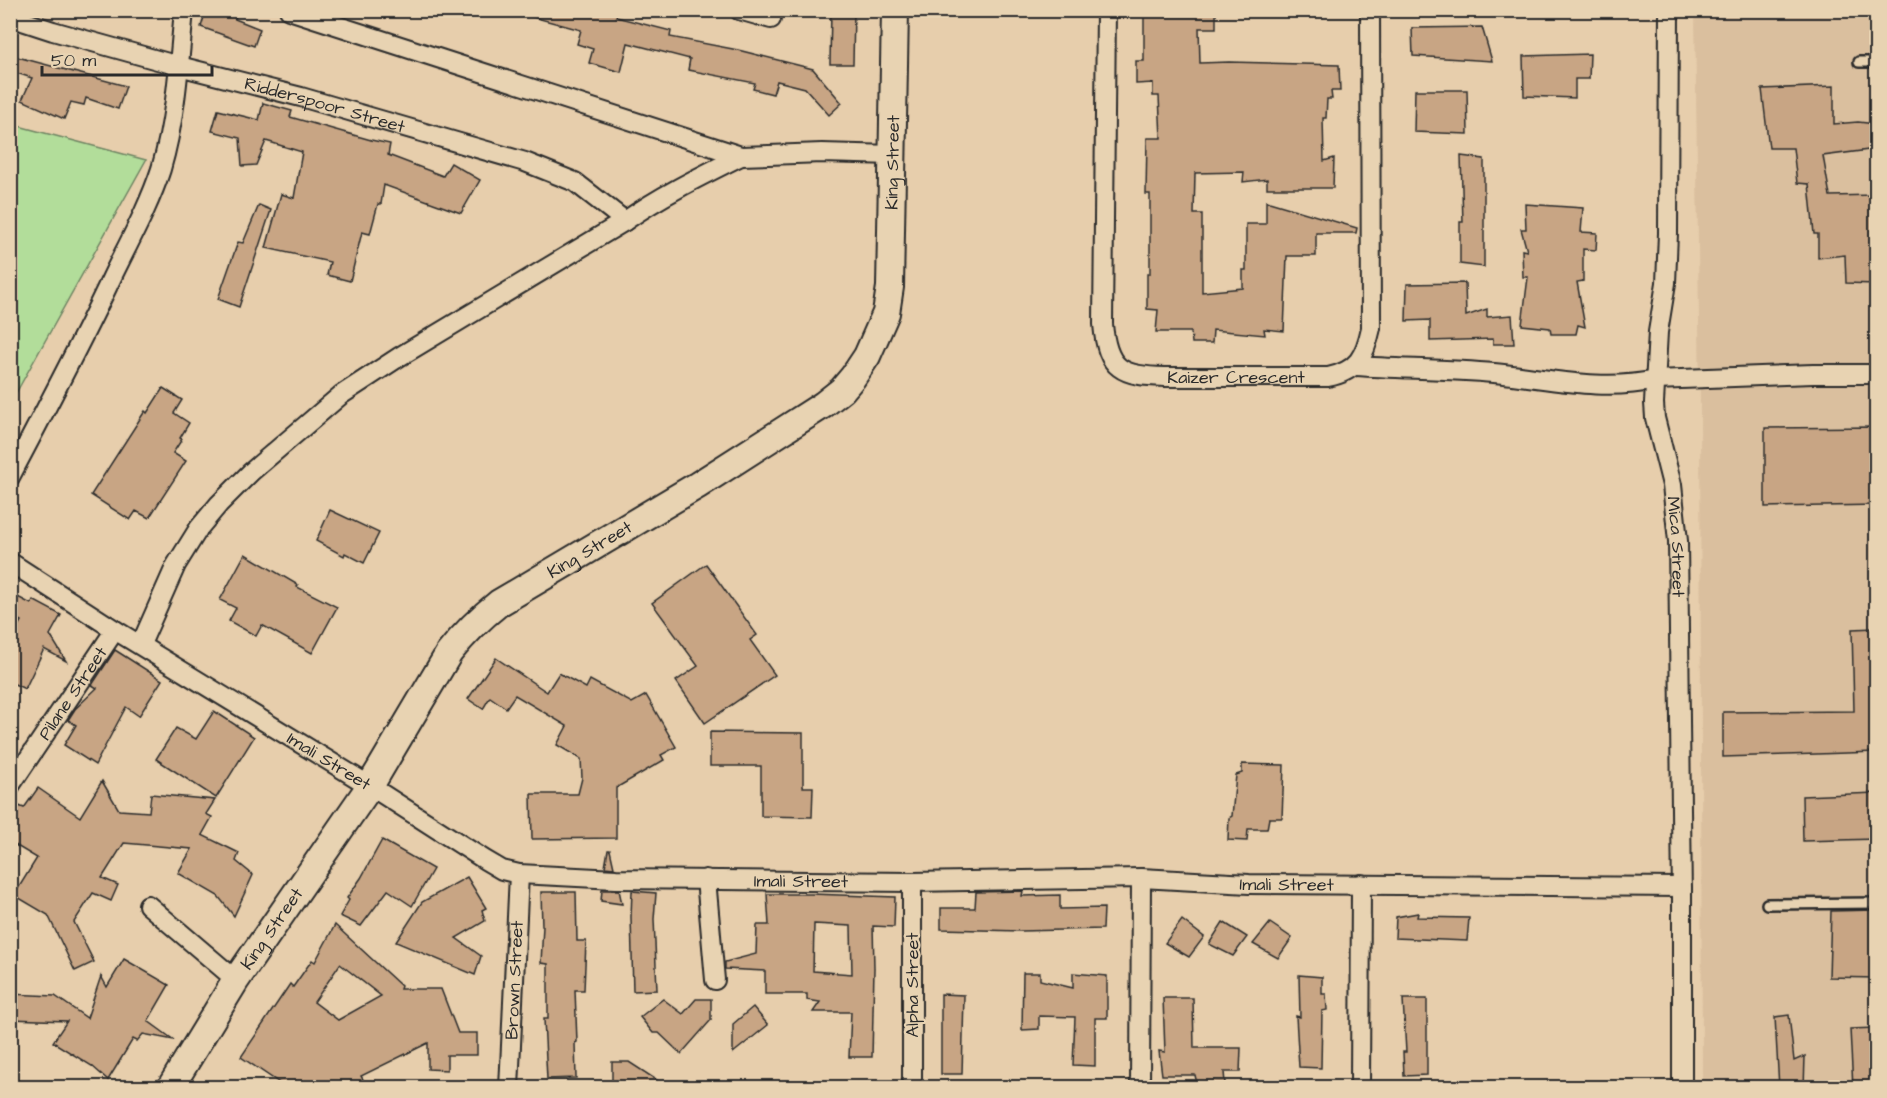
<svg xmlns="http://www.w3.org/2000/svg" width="1887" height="1098" viewBox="0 0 1887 1098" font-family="'Architects Daughter',sans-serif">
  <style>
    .built { fill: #dabf9e }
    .green { fill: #b2dd9a; stroke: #6e8462; stroke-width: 1.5 }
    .building { fill: #c8a584; stroke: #2b2b2b; stroke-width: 1.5; fill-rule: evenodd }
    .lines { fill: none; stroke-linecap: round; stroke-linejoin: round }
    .lane-casing { stroke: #2b2b2b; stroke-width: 14 }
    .street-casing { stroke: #2b2b2b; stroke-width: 22 }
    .secondary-casing { stroke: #2b2b2b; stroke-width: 30 }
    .lane { stroke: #e8d3b2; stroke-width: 9 }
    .street { stroke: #e8d3b2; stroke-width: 18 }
    .secondary { stroke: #e8d3b2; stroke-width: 26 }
    .labels { text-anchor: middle; stroke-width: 4.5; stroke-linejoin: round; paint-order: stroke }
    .street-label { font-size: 18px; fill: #2b2b2b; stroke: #e8d3b2 }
  </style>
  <rect width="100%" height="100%" fill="#e7ceac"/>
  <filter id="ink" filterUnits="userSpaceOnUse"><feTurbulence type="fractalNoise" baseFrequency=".0167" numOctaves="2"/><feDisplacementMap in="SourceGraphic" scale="12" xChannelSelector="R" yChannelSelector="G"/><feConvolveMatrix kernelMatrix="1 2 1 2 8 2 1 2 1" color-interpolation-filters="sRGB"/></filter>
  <g filter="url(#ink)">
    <polygon class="built" points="1695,11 1876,11 1876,1087 1702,1087 1700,400"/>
    <polygon class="green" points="11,124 146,160 11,402 10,124"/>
    <g class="building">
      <polygon points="206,10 238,10 235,19 260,29 254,46 201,27"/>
      <polygon points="530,10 618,10 616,17 671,31 670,37 738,50 813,69 842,103 829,115 805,88 777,81 773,94 753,89 755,83 688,70 690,59 628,43 621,72 589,63 593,49 577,44 581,30 529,16"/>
      <polygon points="831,10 854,10 853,64 830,64"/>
      <polygon points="1144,10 1216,10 1216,28 1199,28 1200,63 1229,62 1339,65 1340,91 1331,91 1332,99 1327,99 1326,118 1323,118 1324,161 1334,158 1333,188 1267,188 1267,179 1243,182 1244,172 1195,173 1194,214 1202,214 1202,292 1243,288 1243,270 1246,270 1246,224 1266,224 1266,201 1357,228 1356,233 1316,233 1316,256 1287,256 1284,331 1264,329 1265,335 1213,330 1212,343 1192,343 1191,332 1156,332 1158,310 1147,309 1147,274 1150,274 1150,194 1146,194 1147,138 1161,138 1159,96 1153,96 1153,83 1136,84 1136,61 1144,61"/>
      <polygon points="1482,27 1492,61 1413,56 1412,28"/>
      <polygon points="1590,54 1589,79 1575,79 1575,98 1524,96 1523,56"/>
      <polygon points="10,55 126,86 118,109 86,98 84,105 71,102 64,119 22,100 32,78 10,71"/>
      <polygon points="1834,86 1834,124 1858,122 1876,124 1876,149 1823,156 1830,196 1876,195 1875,284 1846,283 1845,255 1818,258 1818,234 1814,234 1809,184 1797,183 1793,148 1769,148 1762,89"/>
      <polygon points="1415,90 1467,90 1468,134 1414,132"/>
      <polygon points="263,103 292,111 290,117 371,140 390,144 388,155 443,176 451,163 480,180 461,213 384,185 381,204 378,204 370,234 362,232 350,281 327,275 330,262 266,248 281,194 294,198 302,152 266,141 256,165 242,166 240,138 212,131 218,110 259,120"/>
      <polygon points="1461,156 1484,159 1484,267 1460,264 1460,222 1463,222"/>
      <polygon points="1525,204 1583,208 1581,232 1597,233 1596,250 1583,249 1583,281 1577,282 1585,327 1578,325 1576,334 1551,334 1550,328 1522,325 1528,277 1523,277 1522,250 1527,251 1521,229 1526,229"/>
      <polygon points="259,205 271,210 239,307 218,299 238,242 243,243"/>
      <polygon points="1465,283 1466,316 1487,309 1487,317 1512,315 1514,344 1493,344 1493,339 1430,341 1430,320 1406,321 1407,284"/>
      <polygon points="163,388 182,400 174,413 189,423 180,438 182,439 173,453 186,461 149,518 136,511 130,520 91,495 145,411 147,413"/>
      <polygon points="1876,427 1876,505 1765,507 1765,428"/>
      <polygon points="330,510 379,533 364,563 345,553 344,556 316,541"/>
      <polygon points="245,554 298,585 297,587 337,607 312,653 262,625 256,636 229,621 236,608 220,600"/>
      <polygon points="706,564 757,635 750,640 775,675 705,723 676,681 698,666 652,603"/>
      <polygon points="10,593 31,604 33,600 61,615 50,635 66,661 44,649 25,689 10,682 10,640 21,621 10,615"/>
      <polygon points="1876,628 1876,752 1723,757 1723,712 1854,711 1852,629"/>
      <polygon points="115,650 162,680 139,716 126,707 95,765 64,745 76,725 68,720 75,709 97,688 92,685"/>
      <polygon points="496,658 547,692 559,673 586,688 590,680 632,703 646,695 676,747 661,755 664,760 616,788 616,838 532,839 531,794 578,794 582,778 581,759 557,745 567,726 515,695 506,708 490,697 483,709 468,699"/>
      <polygon points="214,711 254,737 216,798 156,759 176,728 196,739"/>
      <polygon points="710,732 803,733 803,787 813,787 812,817 761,816 761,766 710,766"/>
      <polygon points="1242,764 1284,765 1282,818 1269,818 1267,829 1248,829 1247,841 1228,840 1229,818 1232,816 1236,775 1242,773"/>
      <polygon points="102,781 119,810 149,812 151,794 215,800 206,814 212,817 202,835 239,853 236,861 253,875 234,916 218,896 178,873 192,849 124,843 102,878 118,885 111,901 93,893 74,922 94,962 75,971 48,915 14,895 37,858 10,842 10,820 19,806 24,808 38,788 80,817"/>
      <polygon points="1876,793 1876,839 1803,841 1802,796"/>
      <polygon points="382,840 433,869 412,906 388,890 361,926 340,916 349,900 347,898 361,878"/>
      <polygon points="608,850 610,850 614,868 605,867"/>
      <polygon points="467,877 486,908 482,910 485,921 456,938 481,956 475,975 396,942 422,902"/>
      <polygon points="602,890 619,890 622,904 601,901"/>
      <polygon points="632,891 656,893 654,919 657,990 633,991 631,917"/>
      <polygon points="1023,891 1022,896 1060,895 1060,909 1104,908 1103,929 1021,931 941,929 941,908 975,908 976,892"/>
      <polygon points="541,892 576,892 577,941 586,941 584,990 575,990 577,1042 575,1043 576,1078 547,1079 544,1019 548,1019 548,964 541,963 543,926 542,926"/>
      <path d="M767,894H811L895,897L894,927L873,926L874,968L872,1057H849L851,1012H813L820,1002L807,1000V994H765V971L725,969V962L756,954L757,925H769ZM814,924L851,926L852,974L813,971Z"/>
      <polygon points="1876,910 1876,978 1829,977 1831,911"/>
      <polygon points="1418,913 1417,917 1469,918 1467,941 1395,938 1396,917"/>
      <polygon points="1182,920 1204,937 1189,957 1165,943"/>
      <polygon points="1223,922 1247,937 1233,956 1209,944"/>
      <polygon points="1270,923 1292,938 1278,958 1253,944"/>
      <path d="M335,925L401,986L400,989H441L458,1033H477V1055H447V1070L428,1069V1043L361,1076L368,1088H287L241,1057L290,984L293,987L312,960L315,962ZM340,964L381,996L338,1020L314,1002Z"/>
      <polygon points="124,959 169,985 148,1021 174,1040 143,1034 137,1041 133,1039 108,1080 92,1066 53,1042 67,1021 10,1019 10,994 55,996 87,1018 101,976 107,987"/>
      <polygon points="1023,973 1040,973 1040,980 1073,988 1073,973 1107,976 1107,1018 1095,1018 1095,1066 1073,1065 1075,1017 1039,1016 1039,1029 1022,1030"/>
      <polygon points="1299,975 1322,977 1322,994 1326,994 1327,1010 1322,1011 1321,1068 1299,1067 1296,1016 1300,1017"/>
      <polygon points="941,994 964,995 962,1074 941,1074"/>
      <polygon points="1163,998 1193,998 1194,1048 1241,1048 1240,1072 1224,1072 1225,1083 1197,1084 1195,1075 1162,1075 1159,1051 1165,1052"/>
      <polygon points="663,999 683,1014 696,999 711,999 711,1020 681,1054 659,1033 653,1033 640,1017"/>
      <polygon points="1403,999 1427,999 1427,1075 1404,1076 1403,1052 1406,1052"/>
      <polygon points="753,1007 768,1025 733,1053 733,1024"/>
      <polygon points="1789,1015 1794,1061 1805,1056 1804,1088 1779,1088 1775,1017"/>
      <polygon points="1876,1028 1876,1088 1853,1088 1850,1029"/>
      <polygon points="612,1062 629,1062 669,1088 612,1088"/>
    </g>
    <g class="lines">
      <defs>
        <g id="lane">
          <polyline points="1859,62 1876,62"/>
          <polyline points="1767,904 1876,903"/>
        </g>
        <g id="street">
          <polyline points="289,10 741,156 822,153 893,155"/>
          <polyline points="739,10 771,19"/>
          <path id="s1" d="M1106,10L1103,324C1107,370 1122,376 1165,377H1328C1358,371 1365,356 1371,328L1370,10"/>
          <path id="s2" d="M1669,10L1668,233L1666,283L1658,332L1654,403L1655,418L1672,485L1678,541L1682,899"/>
          <path id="s3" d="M10,17L53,31L179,66L301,97L525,162L575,182L625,221"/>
          <path d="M1356,366C1402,369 1448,369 1494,373C1548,378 1601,392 1655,380L1813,374H1876"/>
          <path d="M10,477C45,411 80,345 112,277C129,242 149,206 161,169C176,118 179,63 184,10"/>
          <path id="s4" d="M10,562L115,630L370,786L485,860L502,870L519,874L616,879L912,882L1141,878L1249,884L1682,887V1088"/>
          <path d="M141,644L176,565L199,528L219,504L251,472L341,395L399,357L625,221C662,195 701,176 741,156"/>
          <path id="s5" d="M10,786L115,630"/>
          <polyline points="706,879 715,980"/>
          <polyline points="912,882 912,1088"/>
          <polyline points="148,905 236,980"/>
          <path id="s6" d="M509,1088L519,874"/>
          <polyline points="1140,1088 1141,878"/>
          <polyline points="1360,1088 1361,884"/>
        </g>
        <g id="secondary">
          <path id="s7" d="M170,1088L236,980L370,786L449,653C464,634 480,618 499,603L698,485L823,405L842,390L853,377L867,356L886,313L890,287L895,10"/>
        </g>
      </defs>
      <use href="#lane" class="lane-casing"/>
      <use href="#street" class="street-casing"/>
      <use href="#secondary" class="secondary-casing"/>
      <use href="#lane" class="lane"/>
      <use href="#street" class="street"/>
      <use href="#secondary" class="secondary"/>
    </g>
  </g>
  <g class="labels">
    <g class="street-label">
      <text dy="6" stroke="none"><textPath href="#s3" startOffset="327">Ridderspoor Street</textPath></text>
      <text dy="6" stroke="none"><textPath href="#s7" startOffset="1232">King Street</textPath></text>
      <text dy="6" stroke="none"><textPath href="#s1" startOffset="480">Kaizer Crescent</textPath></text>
      <text dy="6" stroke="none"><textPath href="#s2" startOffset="540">Mica Street</textPath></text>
      <text dy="6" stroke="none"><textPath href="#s7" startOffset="693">King Street</textPath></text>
      <text dy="6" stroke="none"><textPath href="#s5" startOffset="112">Pilane Street</textPath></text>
      <text dy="6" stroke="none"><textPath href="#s4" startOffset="376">Imali Street</textPath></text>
      <text dy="6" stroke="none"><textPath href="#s4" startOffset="880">Imali Street</textPath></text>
      <text dy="6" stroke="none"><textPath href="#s4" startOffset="1366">Imali Street</textPath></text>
      <text dy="6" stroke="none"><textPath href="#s7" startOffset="189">King Street</textPath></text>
      <text dy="6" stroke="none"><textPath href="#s6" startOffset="108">Brown Street</textPath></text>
      <text transform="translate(912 985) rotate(-90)" y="6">Alpha Street</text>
    </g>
  </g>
  <rect width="1887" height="1098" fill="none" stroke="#e8d3b2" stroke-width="36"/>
  <rect x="18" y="18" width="1851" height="1062" fill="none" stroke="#2b2b2b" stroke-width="2" filter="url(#ink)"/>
  <path d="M42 66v9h170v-9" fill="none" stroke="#2b2b2b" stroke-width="3"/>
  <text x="51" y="66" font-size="18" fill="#2b2b2b" stroke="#e8d3b2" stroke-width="4.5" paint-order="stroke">50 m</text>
</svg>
